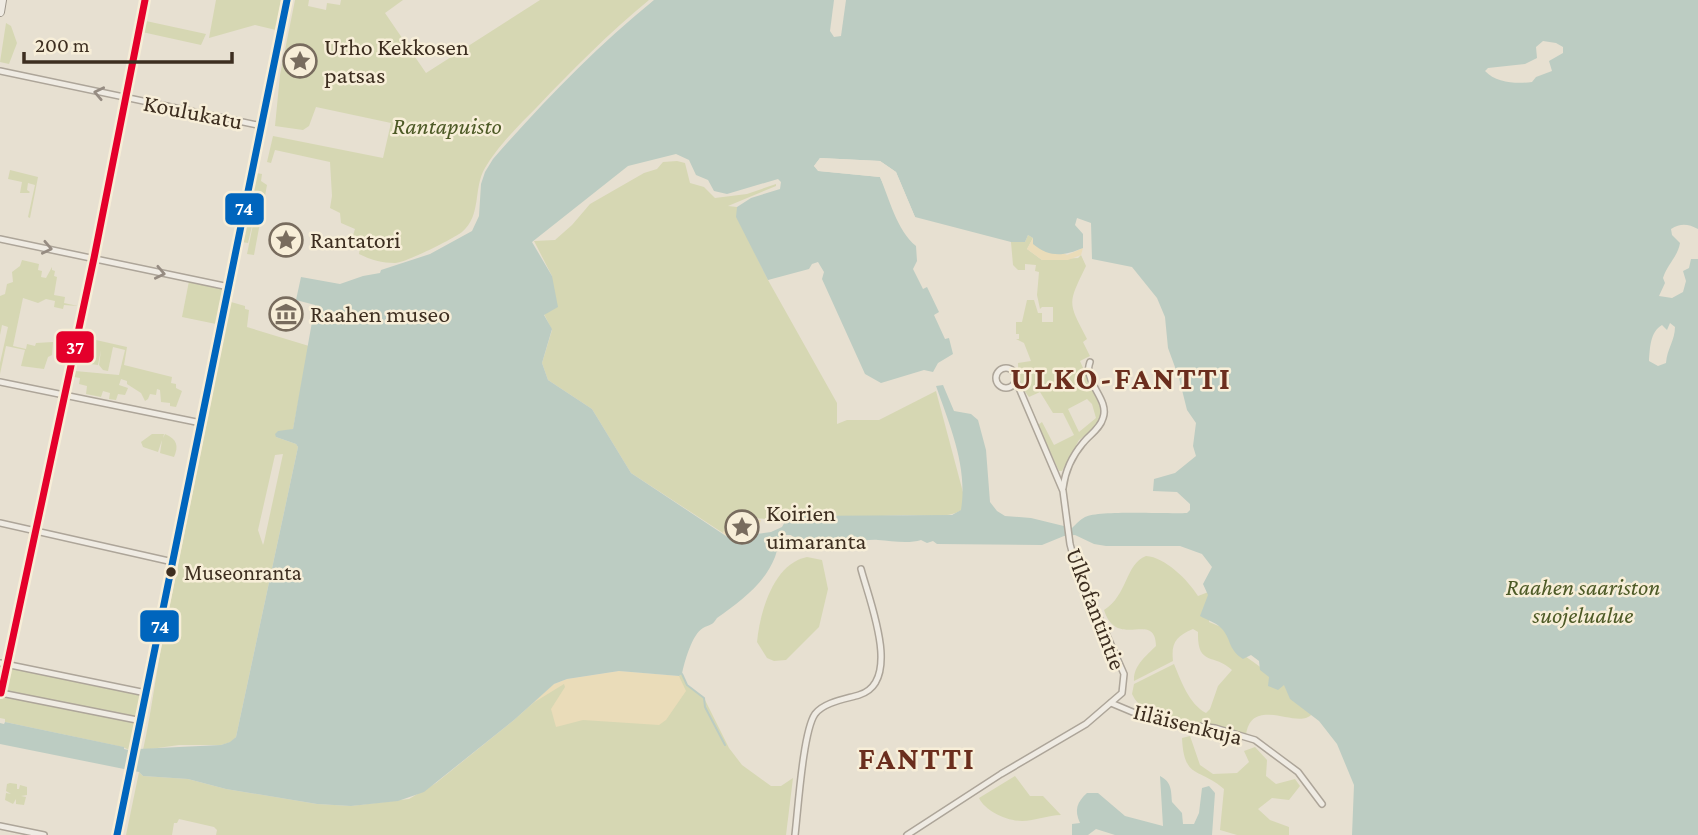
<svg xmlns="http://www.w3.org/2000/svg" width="1698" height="835" viewBox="0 0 1698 835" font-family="'Crimson Pro',serif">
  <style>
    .green { fill: #d6d7b3; fill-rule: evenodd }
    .sand { fill: #eadcb9 }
    .water { fill: #bcccc2; fill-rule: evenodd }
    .pier { fill: #e7e0d1 }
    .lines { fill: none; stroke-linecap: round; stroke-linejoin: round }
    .stream { stroke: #bcccc2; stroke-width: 2 }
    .street-casing { stroke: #ada599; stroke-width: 8 }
    .secondary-casing { stroke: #9c958a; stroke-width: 10 }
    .street { stroke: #efebe3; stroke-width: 5 }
    .secondary { stroke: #efebe3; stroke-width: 8 }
    .bus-1-casing { stroke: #f7eed8; stroke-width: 12 }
    .bus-2-casing { stroke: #f7eed8; stroke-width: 12 }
    .bus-1 { stroke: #0065bd; stroke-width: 7 }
    .bus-2 { stroke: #e4002b; stroke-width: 7 }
    .oneway { stroke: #968c82 }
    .bus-dot { fill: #3d2e20; stroke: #f7eed8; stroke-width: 2.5 }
    .labels { text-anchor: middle; stroke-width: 5; stroke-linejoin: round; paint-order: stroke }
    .bus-label { font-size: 22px; fill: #3d2e20; stroke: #f7eed8; text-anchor: start }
    .poi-label { font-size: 24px; fill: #3d2e20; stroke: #f7eed8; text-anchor: start }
    .street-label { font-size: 24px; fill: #3d2e20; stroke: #f7eed8 }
    .park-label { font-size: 24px; font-style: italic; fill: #4d5a26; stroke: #f7eed8 }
    .district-label { font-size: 32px; font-weight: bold; letter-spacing: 2px; fill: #6b2e1e; stroke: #f7eed8 }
    .line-badge { stroke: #f7eed8; stroke-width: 2.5 }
    .badge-label { font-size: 19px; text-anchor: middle; font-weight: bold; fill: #fff }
  </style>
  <rect width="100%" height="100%" fill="#e7e0d1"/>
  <g class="green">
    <polygon points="216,0 281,0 276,30 255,25 209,38"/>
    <path d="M295,0H309L308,6L326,10L327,3L340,5L341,0H403L385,13L426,73L540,0H649C609,33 573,69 537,107C520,124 497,147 485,168C473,188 482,215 462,232C453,239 405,263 395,263C382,263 371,260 359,254L360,247L351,242L355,229L341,223L340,213L330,208L332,196L330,162L275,150L271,163L267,162L273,136L383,158L391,123L316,107L309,126L303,130L275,126L280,75Z"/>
    <polygon points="146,21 206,34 201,45 142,32"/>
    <polygon points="6,23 11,26 17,43 9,64 0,62"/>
    <path d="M677,161L685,163L690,183L704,187L715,198L747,194L776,184V186L728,206L737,207V217L768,280L837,403V424L847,420H879L936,391L964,496L962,510C944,520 923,514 904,515C846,517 788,523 730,516L723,533L631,473L592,409L548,380L542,363L552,330L544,314L552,276L534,241L555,240L572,225L590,204L644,173L657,169L663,162Z"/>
    <polygon points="10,170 38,177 30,218 28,217 35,185 28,183 27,190 30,192 29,193 20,193 22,182 8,179"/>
    <polygon points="256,173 262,174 261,181 267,185 254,255 247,254 258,200 248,243 242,242"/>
    <path d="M1028,235L1033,238L1027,249L1042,260L1078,258L1081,255L1086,266C1067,305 1068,302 1087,339L1083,342L1090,356L1080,361L1102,411L1097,426L1079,440L1062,471H1059L1038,425L1042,422L1054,445L1074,435L1063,413H1053L1040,392L1029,397C1021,387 1018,377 1018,363L1031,361L1024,343L1016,339H1019V334H1016V322H1022L1027,300H1034L1038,313H1042V322H1053V307H1042L1040,309L1037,295L1039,272L1035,271L1036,265L1025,264V270H1018L1013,265L1011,242H1025ZM1087,399L1092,404L1096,418L1079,432L1068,409Z"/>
    <polygon points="22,260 39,264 38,270 42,271 41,277 46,278 52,267 52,270 55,271 54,276 57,277 54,295 65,297 64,303 78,306 64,305 63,309 54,307 55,301 46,299 38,303 23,298 13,346 26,349 27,344 35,346 36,343 53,342 52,355 48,357 44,369 21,366 25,350 6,346 0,374 0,363 8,327 2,325 0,335 0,296 5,294 7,284 13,282 12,272 20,266"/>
    <polygon points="189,281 224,289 216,324 182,317"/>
    <path d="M231,302L245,306V309L249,310L247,327L309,346L293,429L276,437L296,444L298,447L236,737L231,742L221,745H179L143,750C151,715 155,679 162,644ZM283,454L264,542L263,545L258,530L275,455Z"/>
    <polygon points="96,340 127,347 124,365 172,377 171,383 176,384 176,388 182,391 176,407 170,406 170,403 161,402 160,390 157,389 156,395 150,394 148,399 145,401 141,393 127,384 127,381 121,379 119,385 128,388 125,395 118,394 116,400 109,399 110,393 103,391 101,397 86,394 87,386 79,384 80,378 74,377 75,371 119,375 125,350 113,347 108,371 103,370 99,365 101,350 98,365 91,364"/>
    <path d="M152,434H164L163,438L165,434C177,439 179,446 174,457L160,453L162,440L158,452L143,447L141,442Z"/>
    <path d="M1146,556C1165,557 1188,580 1198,596L1211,591L1207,587V582C1213,587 1217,593 1219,600L1209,616V622L1226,629L1231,642L1238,651C1258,666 1302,693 1312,714C1298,731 1252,694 1246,735C1239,732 1231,729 1224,727C1197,720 1146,725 1132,694L1134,684L1174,664C1181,681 1189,704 1206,713L1210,709L1218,686L1232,670C1214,653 1197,667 1198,632L1193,629C1176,636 1171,643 1173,661L1134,681C1133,666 1146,656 1156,646C1155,609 1117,651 1104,610C1128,595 1125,564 1146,556Z"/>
    <path d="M807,557L822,560L828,589L819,627L786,660L774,661L767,658L757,642C760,612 773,564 807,557Z"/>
    <polygon points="0,665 140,694 129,750 123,747 5,722 5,719 0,718"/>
    <polygon points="682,674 687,685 704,698 729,748 742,765 771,786 781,786 793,778 786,835 216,835 217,830 214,827 179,819 177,823 174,823 172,835 126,835 139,772 143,776 188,779 226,789 317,804 351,806 409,799 436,783 514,720 554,684 679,676"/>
    <path d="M1190,736L1200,765L1213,774L1237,773L1249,762L1244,751L1255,747L1267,760L1266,776L1276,784L1295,779L1300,786L1289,800L1272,798L1258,809L1270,820L1289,827V835H1237L1220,830L1224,789C1199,767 1184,780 1182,738Z"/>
    <path d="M1015,776L1030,796H1043L1061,815C1048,815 1035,821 1022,821C1007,821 985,811 979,798Z"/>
    <polygon points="10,783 17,784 17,789 19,789 20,785 27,787 27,795 21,796 26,797 24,805 16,804 16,799 13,804 5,800 6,793 11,794 6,791 7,784"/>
  </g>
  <g class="sand">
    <polygon points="1033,238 1067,255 1083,248 1081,255 1068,260 1042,260 1027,249"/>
    <polygon points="730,516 761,520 756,536 729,538 723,533"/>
    <polygon points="619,671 679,676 686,691 666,720 659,725 583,720 556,727 551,709 565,687 564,684 533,703 554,684 567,679"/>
  </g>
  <g class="water">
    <path d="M654,0H1698V229C1688,224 1681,223 1671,229L1672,235L1680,243C1678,256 1667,265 1663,278L1665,283L1659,296L1672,298L1683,292L1686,281L1683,271L1689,268L1691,259H1698V835H1352L1354,785L1337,744L1319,721L1290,699L1284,685L1278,690L1268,686L1269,677L1260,670L1259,661L1251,655L1243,659C1227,649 1232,638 1220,627C1215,622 1207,620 1200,616L1208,595L1203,584L1212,567L1202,554L1180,546H1106L1094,544L1075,535L1064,536L1042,545L937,544L933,541L927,543L921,540C909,544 891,541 878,540C870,539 860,542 851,542C832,542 814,540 796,540L791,535H782C778,542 778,549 775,557C764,585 740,601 717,618C712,626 710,624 703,628C692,634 684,663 682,674L679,676L619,671L567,679L554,684L514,720L424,792L398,801L351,806L317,804L226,789L188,779L143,776L139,772L0,744V723L4,724L5,722L124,747V749L137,752L138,749L221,745L230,742L236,737L298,447L296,444L276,437L275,434L278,431L293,429L315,305L296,300L301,277L340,284L363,276L380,273L381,270L430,254L472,231L479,216L481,184L485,172L493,159C543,102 595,48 654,0ZM1543,41L1556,43L1563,47V53L1549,61L1552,71L1536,77L1532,82C1517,84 1496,83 1485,71L1488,68L1525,64L1537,58L1536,47ZM676,154L689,160L696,175L708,180L714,191L727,194L778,179L781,182L780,189L751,198L737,207L736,217L768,280L809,269L812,264L818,262L824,272L822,279L865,374L881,383L924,370L933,372L938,363L953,354L949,338L945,339L934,315L939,312L927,287L923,289L913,269L917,261L916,246C897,231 889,198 880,177L819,171L814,166L820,158L880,161L896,172L915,217L1011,242H1025L1028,235L1033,238V244C1050,258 1064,256 1083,248V234L1075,225L1077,218L1091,223L1092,259L1132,267L1157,298L1165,317L1168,348L1179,378L1187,410L1196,423L1193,446L1196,456L1175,473L1154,479L1153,491L1177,492L1190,504V510L1187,513C1166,514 1100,510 1085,517C1081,519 1076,524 1072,528L1031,518L1005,516L997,511L990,502L986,450L978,420L971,414L954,411L943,385L936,386C950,426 968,467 961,510L952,515L788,516L782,527L771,532L729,538L631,473L592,409L548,380L542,363L552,329L544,315L558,307L552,276L532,242L628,166ZM1670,323L1675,327C1675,340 1667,349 1666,363L1658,366L1649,361C1650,348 1650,332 1662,325L1667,330Z"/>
    <path d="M1160,776C1172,782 1171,791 1172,802L1182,813L1183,824H1194L1199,813L1202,788L1209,786L1215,793L1212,835H1115L1096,829L1088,835H1072V824L1080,823C1074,810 1077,802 1087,793H1098L1125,816L1163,826Z"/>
  </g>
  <g class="pier">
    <polygon points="834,0 846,0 841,36 834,37 830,31"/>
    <polygon points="820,158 880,161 896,172 915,217 911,219 893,174 879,165 822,162 819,166 882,174 904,222 901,224 880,177 818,171 814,166"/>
  </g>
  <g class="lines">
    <polyline class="stream" points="682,674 687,685 704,698 705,707 725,745"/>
    <defs>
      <g id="street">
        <polyline points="0,71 262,126"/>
        <polyline points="0,239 229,287"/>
        <circle cx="1006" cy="378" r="10"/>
        <polyline points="0,382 201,423"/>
        <path d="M1063,488C1065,472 1072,456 1083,443C1089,435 1100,429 1103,418C1109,402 1090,387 1089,372C1088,369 1089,365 1090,362"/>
        <polyline points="0,523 173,562"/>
        <polyline points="0,663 146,693"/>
        <polyline points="1,693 94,258 145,0"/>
        <polyline points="1,693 142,721"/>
        <polyline points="1111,703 1154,721 1215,728 1255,740 1298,772 1322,804"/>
        <polyline points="0,826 44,835"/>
        <polyline points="117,835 287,0"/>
        <path d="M795,835C798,810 803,731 815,714C824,702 846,699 859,695C903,682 869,600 861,569"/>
        <polyline points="907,835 1001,774 1086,724 1122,693 1124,674 1075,563 1070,544 1063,491 1016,381"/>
      </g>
      <polyline id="secondary" points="0,12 2,0"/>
    </defs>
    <use href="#street" class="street-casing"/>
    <use href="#secondary" class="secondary-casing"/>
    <use href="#street" class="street"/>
    <use href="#secondary" class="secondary"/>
    <defs>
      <polyline id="bus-1" points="117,835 287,0"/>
      <polyline id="bus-2" points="1,693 94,258 145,0"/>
    </defs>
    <use href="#bus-1" class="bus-1-casing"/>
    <use href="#bus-2" class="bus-2-casing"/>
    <use href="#bus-1" class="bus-1"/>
    <use href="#bus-2" class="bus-2"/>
  </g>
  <defs><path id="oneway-chevron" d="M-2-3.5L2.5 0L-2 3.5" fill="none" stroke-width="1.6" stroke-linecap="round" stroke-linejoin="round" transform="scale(1.75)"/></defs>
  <g class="oneway">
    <use href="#oneway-chevron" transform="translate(99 93) rotate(-168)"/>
    <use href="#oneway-chevron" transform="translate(47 248) rotate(12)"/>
    <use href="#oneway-chevron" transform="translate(160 273) rotate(12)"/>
  </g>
  <defs>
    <symbol id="sight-ring" viewBox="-11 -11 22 22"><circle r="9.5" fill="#f7eed8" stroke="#786c5e" stroke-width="1.5"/><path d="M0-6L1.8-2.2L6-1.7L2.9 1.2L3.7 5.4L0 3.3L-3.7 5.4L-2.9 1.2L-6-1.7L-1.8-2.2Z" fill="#786c5e"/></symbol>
    <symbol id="museum-ring" viewBox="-11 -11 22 22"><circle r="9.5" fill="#f7eed8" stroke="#786c5e" stroke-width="1.5"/><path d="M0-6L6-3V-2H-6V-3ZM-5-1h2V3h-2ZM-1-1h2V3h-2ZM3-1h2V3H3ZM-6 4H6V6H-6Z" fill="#786c5e"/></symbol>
  </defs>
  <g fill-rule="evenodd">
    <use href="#sight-ring" x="281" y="42" width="38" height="38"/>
    <use href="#sight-ring" x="267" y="221" width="38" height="38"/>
    <use href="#museum-ring" x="267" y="295" width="38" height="38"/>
    <use href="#sight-ring" x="723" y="508" width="38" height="38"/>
  </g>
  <circle class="bus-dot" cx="171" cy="572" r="6"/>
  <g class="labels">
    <g class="bus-label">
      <text x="184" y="580">Museonranta</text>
    </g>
    <g class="poi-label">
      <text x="324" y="55">Urho Kekkosen<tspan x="324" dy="28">patsas</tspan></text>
      <text x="310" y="248">Rantatori</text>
      <text x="310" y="322">Raahen museo</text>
      <text x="766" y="521">Koirien<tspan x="766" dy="28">uimaranta</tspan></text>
    </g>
    <g class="street-label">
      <text transform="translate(193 112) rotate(11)" y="8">Koulukatu</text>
      <text transform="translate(1096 609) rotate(69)" y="8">Ulkofantintie</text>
      <text transform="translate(1188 724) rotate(14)" y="8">Iiläisenkuja</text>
    </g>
    <g class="park-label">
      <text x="447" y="134">Rantapuisto</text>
      <text x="1583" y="595">Raahen saariston<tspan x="1583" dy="28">suojelualue</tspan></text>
    </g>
    <g class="district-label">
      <text x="1121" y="389">ULKO-FANTTI</text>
      <text x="917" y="769">FANTTI</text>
    </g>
  </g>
  <g class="line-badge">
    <rect x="224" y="192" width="41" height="34" rx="7" fill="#0065bd"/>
    <rect x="55" y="330" width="40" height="34" rx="7" fill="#e4002b"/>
    <rect x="139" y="609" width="41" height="34" rx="7" fill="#0065bd"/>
  </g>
  <g class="badge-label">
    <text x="244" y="215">74</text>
    <text x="75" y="354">37</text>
    <text x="160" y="633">74</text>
  </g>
  <path d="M24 52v10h208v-10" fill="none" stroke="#3d2e20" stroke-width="3.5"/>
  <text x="35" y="52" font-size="21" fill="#3d2e20" stroke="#f7eed8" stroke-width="5" paint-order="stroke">200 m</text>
</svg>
